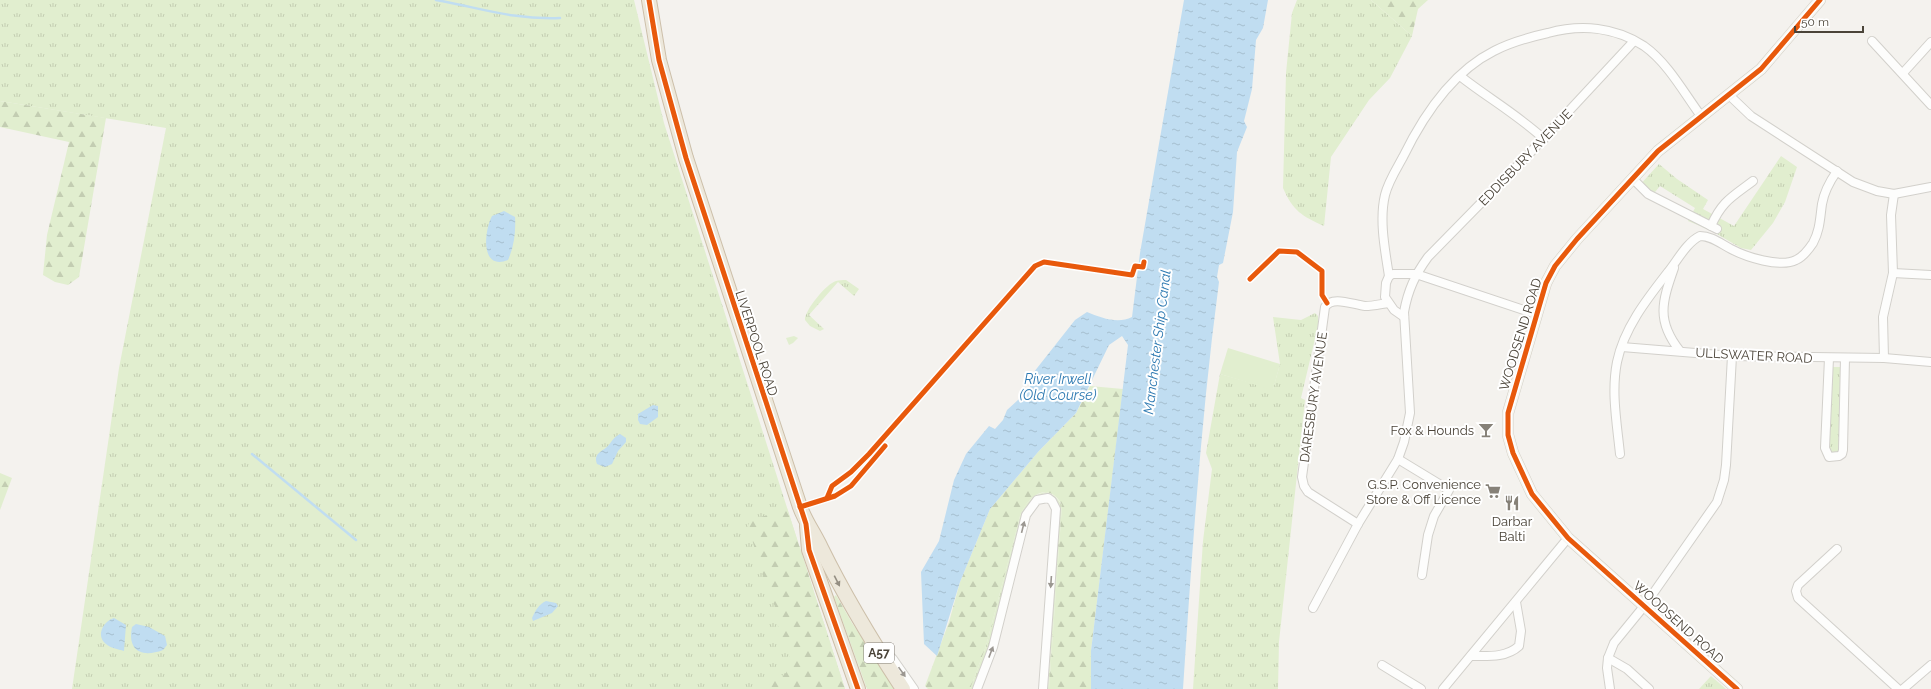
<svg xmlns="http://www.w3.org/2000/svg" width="1931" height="689" viewBox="0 0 1931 689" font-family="Raleway,sans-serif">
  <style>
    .grass { fill: url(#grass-tufts) }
    .forest { fill: url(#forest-firs) }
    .pitch { fill: #e1eecf }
    .water { fill: url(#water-ripples) }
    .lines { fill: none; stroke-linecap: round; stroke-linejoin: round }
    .stream { stroke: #c0ddf1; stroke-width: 2.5 }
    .street-casing { stroke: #d2d0cb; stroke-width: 10 }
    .secondary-casing { stroke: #d3cfc5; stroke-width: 12 }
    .highway-casing { stroke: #ccbfa9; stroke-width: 16 }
    .street { stroke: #fdfdfc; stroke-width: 8 }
    .secondary { stroke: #f7f6f1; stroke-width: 11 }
    .highway { stroke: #ede8db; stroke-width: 14 }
    .cycleway-casing { stroke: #fff; stroke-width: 8 }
    .cycleway { stroke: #e8590c; stroke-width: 5 }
    .oneway { fill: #9b9791 }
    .oneway2 { fill: #948e82 }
    .labels { text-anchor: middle; stroke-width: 4; stroke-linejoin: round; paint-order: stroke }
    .shield { fill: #fff; stroke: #817c74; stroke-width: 1 }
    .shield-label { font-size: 12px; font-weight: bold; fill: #4b4439 }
    .street-label { font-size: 13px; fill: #4b4439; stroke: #fff }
    .poi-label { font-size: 13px; fill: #4b4439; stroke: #fff; text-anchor: end }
    .water-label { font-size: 14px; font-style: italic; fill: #2e7ab2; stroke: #fff }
  </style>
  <defs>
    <pattern id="grass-tufts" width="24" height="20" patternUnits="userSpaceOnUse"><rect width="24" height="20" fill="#e1eecf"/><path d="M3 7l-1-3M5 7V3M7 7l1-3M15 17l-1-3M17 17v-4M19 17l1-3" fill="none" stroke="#c3cdb2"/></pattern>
    <pattern id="forest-firs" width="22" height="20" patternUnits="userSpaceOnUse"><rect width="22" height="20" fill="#e1eecf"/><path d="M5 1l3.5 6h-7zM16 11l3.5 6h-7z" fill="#c3cdb2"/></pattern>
    <pattern id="water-ripples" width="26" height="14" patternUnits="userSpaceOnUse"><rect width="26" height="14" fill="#c0ddf1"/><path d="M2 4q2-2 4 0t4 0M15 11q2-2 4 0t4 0" fill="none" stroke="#a6bfcf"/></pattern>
  </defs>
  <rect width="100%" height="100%" fill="#f4f2ee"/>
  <g class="grass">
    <polygon points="0,0 634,0 664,123 845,689 72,689 119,368 166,128 0,101"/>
    <path d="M1297,0H1371L1412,36L1390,78L1369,100L1331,157L1324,226C1302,216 1293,211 1283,188L1286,73L1292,13Z"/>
    <polygon points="1781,156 1797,167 1785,202 1773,223 1751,250 1741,248 1710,230 1688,221 1695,208 1660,186 1651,197 1638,187 1659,164 1677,179 1708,200 1703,209 1734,226"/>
    <path d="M846,280L859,289L854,296L838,282L809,315L824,329L820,331L810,326L805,320C804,311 827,283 836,281C839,280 843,280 846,280Z"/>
    <polygon points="1315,313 1318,316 1318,326 1301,398 1305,400 1279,642 1278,689 1193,689 1203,541 1212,469 1206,453 1220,374 1273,389 1280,364 1273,317 1301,320"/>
    <polygon points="794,336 798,338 793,343 789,345 786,338"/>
    <polygon points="1832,367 1842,367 1839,452 1833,454 1829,450"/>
    <path d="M1046,492L1055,496L1062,505L1049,689H1048L1060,506C1049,480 1029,500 1021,516L989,646L972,689H970L986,646L1020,516C1025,503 1032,495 1046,492Z"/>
    <polygon points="1711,676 1726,689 1699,689"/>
  </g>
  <g class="forest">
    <polygon points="1371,0 1428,0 1418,9 1412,36"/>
    <polygon points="0,101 106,118 79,277 68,285 55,282 43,275 47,235 69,142 0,127"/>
    <path d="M1090,386L1123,389L1091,651V689H1049L1062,505C1049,480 1027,496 1020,516L986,646L970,689H928L925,686L949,622L960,582L990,509L1038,452L1076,413Z"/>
    <polygon points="0,473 12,478 0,510"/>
    <polygon points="787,508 845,689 762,689 786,673 791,661 778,627 777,610 768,593 748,526 750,521"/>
    <polygon points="836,595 852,623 896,689 867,689 834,597"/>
  </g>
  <polygon class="pitch" points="1228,348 1280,364 1273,390 1220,374"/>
  <g class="water">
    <path d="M1184,0H1268L1263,28L1256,40L1252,89L1244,121L1247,127L1237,152L1233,212L1223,263L1219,265L1217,277L1219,282C1201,417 1192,553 1183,689H1091V651L1128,345L1122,336L1109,345L1076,413L1038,452L990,509L960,582L937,656L924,644L921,572L939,541L954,480L966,454L989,426L995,429L1003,420L1007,410L1030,389V377L1075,320L1087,312C1101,318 1118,324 1132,317L1140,253Z"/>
    <path d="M504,211L515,217C516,231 514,247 508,260C480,271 484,231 492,216Z"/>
    <polygon points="653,405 658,406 658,417 647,425 640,424 638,420 638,414"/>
    <path d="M620,434L626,438V442L618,451L612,464L605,467L597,464C593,453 602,452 608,446C612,441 614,437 620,434Z"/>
    <path d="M546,601L556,603L558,606L552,613L533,621L532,618C535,611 539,604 546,601Z"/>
    <path d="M114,618L126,625L124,651C118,649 110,648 106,644C95,635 104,621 114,618Z"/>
    <path d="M136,624L149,627L165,636L167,645L163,650C142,658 127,651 132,627Z"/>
  </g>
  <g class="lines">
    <g class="stream">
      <path d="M436,0C481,8 513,20 560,18"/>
      <polyline points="252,454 356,540"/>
    </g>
    <defs>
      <g id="street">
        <polyline points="1872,41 1931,105"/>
        <polyline points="1903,73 1931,42"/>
        <path d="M1460,76C1488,98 1518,115 1544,139"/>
        <polyline points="1729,95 1751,116 1853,182 1877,191 1894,194 1931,187"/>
        <polyline points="1633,179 1648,194 1717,229"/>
        <path d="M1711,226C1722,201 1732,197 1753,181"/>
        <path d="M1674,268C1662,302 1656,321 1680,351"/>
        <polyline points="1893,273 1931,275"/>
        <path d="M1389,276C1385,250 1379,220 1385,195C1388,182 1397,168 1403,157C1423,116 1452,72 1494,51C1511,42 1530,37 1548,33C1581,24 1615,27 1644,46C1668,63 1684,93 1701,116"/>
        <polyline points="1404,317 1394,310 1385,297 1386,283 1389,276 1393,274 1416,274 1536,314"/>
        <polyline points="1622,347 1732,356 1884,358 1931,362"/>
        <polyline points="1829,358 1825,448 1829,457 1839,456 1842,454 1843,450 1845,358"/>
        <polyline points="1884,358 1883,317 1893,273 1891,215 1894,194"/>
        <path d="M1620,454C1617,424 1611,392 1617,362C1624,328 1647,299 1668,272C1677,261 1687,242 1700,236C1712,236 1721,244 1731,249C1746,257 1780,268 1796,260C1803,257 1809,249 1813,243C1820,230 1820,218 1822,204C1824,192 1830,181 1837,171"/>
        <polyline points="1398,459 1449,490 1434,516 1428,535 1422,575"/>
        <path d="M1358,524L1308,492L1304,486L1302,477L1325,307C1332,295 1354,305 1365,306C1373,306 1381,304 1388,303"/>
        <polyline points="1837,549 1798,585 1796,591 1798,598 1898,689"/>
        <path d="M1313,608L1358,524L1398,459L1404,442L1410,413L1404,312C1408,290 1415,275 1428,257L1528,155L1634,41"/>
        <polyline points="883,649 893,659 914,689"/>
        <path d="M1471,656C1487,656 1506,658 1519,646L1521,631L1516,602"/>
        <polyline points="1608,658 1627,669 1649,689"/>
        <polyline points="1382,665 1421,689"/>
        <polyline points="977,689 993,647 1026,515 1037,500 1048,498 1052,501 1056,509 1043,689"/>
        <polyline points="1443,689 1568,538"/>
        <polyline points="1610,689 1607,668 1608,658 1614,643 1645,605 1717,502 1724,480 1726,465 1732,356"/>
        <polyline points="1903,689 1931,665"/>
      </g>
      <polyline id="secondary" points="1737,689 1568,538 1532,494 1513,453 1508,435 1508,413 1546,283 1555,266 1577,239 1658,151 1761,69 1820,0"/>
      <g id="highway">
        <path d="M649,0L659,60L686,158L800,507C806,523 814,533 821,548C845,597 873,643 903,689"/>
        <polyline points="807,526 809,550 858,689"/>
      </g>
    </defs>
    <use href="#street" class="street-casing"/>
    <use href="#secondary" class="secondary-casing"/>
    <use href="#highway" class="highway-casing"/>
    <use href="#street" class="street"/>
    <use href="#secondary" class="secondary"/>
    <use href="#highway" class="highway"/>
    <defs>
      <g id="cycleway">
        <polyline points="649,0 659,60 686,158 806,524 809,550 858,689"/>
        <polyline points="1250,279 1279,251 1297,252 1322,271 1322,295 1327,303"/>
        <polyline points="827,498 832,486 851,472 869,454 1035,266 1044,262 1132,275 1135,266 1143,267 1144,262"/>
        <polyline points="800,507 835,496 851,486 885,446"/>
        <polyline points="1737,689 1568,538 1532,494 1513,453 1508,435 1508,413 1546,283 1555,266 1577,239 1658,151 1761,69 1820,0"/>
      </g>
    </defs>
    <use href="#cycleway" class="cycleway-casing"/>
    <use href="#cycleway" class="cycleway"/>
  </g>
  <defs><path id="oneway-solid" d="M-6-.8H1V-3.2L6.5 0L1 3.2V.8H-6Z"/></defs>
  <g class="oneway">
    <use href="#oneway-solid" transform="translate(1023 527) rotate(-76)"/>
    <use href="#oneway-solid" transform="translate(1051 582) rotate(94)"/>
    <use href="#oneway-solid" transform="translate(991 652) rotate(-69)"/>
    <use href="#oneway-solid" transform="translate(902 672) rotate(55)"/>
  </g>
  <use class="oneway2" href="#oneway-solid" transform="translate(837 581) rotate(63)"/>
  <defs>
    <symbol id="bar-bare" viewBox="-9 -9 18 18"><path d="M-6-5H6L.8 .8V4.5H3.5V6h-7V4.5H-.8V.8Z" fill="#868178" stroke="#fff" stroke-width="2.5" paint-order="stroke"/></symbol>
    <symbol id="supermarket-bare" viewBox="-9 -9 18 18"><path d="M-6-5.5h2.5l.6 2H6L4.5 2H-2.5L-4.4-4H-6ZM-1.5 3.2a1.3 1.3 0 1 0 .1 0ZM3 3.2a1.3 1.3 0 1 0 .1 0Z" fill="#868178" stroke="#fff" stroke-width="2.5" paint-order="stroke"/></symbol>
    <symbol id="restaurant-bare" viewBox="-9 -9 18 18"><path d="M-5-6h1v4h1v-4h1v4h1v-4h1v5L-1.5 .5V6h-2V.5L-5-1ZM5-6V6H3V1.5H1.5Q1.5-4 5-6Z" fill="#868178" stroke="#fff" stroke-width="2.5" paint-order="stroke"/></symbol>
  </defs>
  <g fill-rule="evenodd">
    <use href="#bar-bare" x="1475" y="419" width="22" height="22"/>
    <use href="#supermarket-bare" x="1482" y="480" width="22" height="22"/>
    <use href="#restaurant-bare" x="1501" y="492" width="22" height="22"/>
  </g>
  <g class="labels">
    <rect class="shield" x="864" y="643" width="30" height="20" rx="3"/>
    <g class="shield-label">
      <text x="879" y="657">A57</text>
    </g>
    <g class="street-label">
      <text transform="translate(1525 157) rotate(-46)" y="5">EDDISBURY AVENUE</text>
      <text transform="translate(1520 334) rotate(-73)" y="5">WOODSEND ROAD</text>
      <text transform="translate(757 343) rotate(72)" y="5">LIVERPOOL ROAD</text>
      <text transform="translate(1754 355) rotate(3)" y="5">ULLSWATER ROAD</text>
      <text transform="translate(1313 397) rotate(-82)" y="5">DARESBURY AVENUE</text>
      <text transform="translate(1679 622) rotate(42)" y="5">WOODSEND ROAD</text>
    </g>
    <g class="poi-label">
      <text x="1474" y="435">Fox &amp; Hounds</text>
      <text x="1481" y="489">G.S.P. Convenience<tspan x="1481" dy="15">Store &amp; Off Licence</tspan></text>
      <text x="1512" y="526" text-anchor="middle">Darbar<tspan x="1512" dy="15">Balti</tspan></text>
    </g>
    <g class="water-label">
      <text transform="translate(1157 342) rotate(-83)" y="5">Manchester Ship Canal</text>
      <text x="1058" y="384">River Irwell<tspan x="1058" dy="16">(Old Course)</tspan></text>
    </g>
  </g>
  <path d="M1795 26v6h68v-6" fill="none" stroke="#4b4439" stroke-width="2"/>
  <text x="1801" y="26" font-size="12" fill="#4b4439" stroke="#ffffff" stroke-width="3" paint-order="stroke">50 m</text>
</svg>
